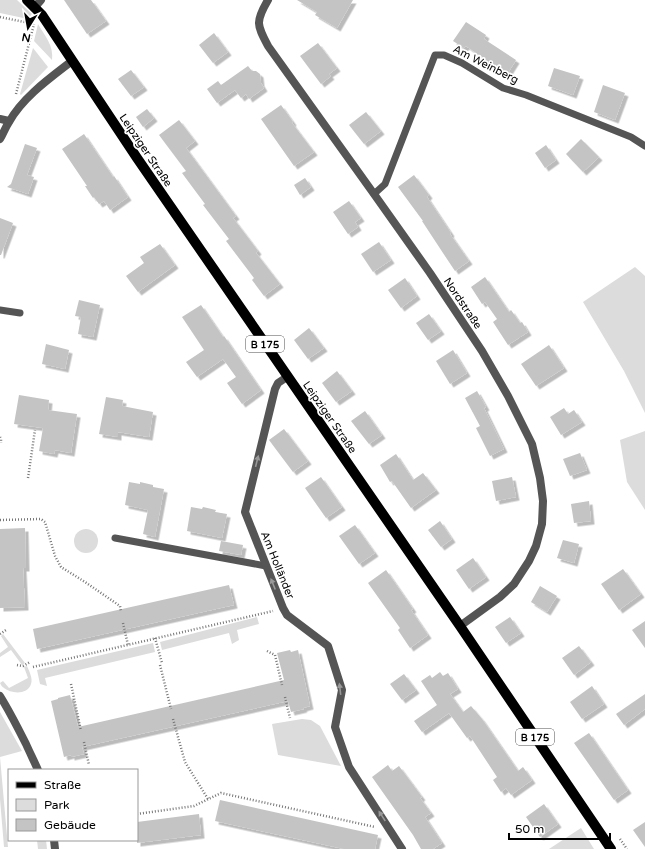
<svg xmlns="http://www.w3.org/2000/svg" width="645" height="849" viewBox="0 0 645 849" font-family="'Varela Round',sans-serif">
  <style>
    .green { fill: #dcdcdc }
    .building { fill: #c4c4c4; filter: url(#shadow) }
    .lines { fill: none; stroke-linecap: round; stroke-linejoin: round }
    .path { stroke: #777; stroke-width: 2.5; stroke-dasharray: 1 2; stroke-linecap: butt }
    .service { stroke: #555; stroke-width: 7 }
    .minor { stroke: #555; stroke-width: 8 }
    .primary { stroke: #000; stroke-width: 10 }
    .oneway { fill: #999 }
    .labels { text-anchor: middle; stroke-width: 3.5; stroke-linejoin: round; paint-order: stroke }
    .shield { fill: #fff; stroke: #4c4c4c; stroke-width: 1 }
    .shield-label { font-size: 10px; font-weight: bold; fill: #000 }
    .street-label { font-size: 11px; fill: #000; stroke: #fff }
  </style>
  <defs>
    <filter id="shadow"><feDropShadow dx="3.5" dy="3.5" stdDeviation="0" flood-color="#0004"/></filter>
  </defs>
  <rect width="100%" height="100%" fill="#fff"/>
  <g class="green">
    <polygon points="0,0 17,0 32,14 28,19 0,13"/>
    <path d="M38,24C45,36 54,46 52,60L34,41Z"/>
    <polygon points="33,48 48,67 21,95 20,94"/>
    <polygon points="635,267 645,276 645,413 624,371 583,302"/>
    <polygon points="645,431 645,510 627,482 620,440"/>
    <circle cx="86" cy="541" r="12"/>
    <polygon points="257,617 259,624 237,630 239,640 232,644 229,633 162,650 160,642"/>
    <polygon points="3,634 25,663 22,665 11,650 0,657 0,653 8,647 1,636"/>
    <polygon points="153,643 155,652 45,678 47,686 40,684 37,670"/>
    <path d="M27,666C29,671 33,678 31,684C28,695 11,694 4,688C2,687 1,685 0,683L3,681L9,688L28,678L24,667Z"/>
    <polygon points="0,712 22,751 0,757 8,847 4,847 0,799"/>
    <polygon points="302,719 311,720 320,726 341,766 278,755 272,724"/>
    <polygon points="581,828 594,849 549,849"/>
    <polygon points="37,840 46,840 47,849 38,849"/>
  </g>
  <g class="building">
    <polygon points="64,0 91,0 106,21 87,34"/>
    <polygon points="297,0 353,0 337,28 315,15 317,12"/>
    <polygon points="466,22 486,35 484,39 516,60 506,76 481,60 482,57 466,46 464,48 453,41"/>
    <polygon points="214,33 228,52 213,63 199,45"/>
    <polygon points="318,43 337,68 329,74 331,76 321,84 300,56"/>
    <polygon points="248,66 252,71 256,71 260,74 261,83 264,88 249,99 246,94 241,98 235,90 217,103 207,89 218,81 221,85"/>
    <polygon points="554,68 580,76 573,95 548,86"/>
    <polygon points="131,70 144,87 131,96 118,79"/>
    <polygon points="603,85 625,93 615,120 594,112"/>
    <polygon points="281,105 293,122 292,123 314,152 294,166 261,119"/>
    <polygon points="147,109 154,118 143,127 136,117"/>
    <polygon points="366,112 381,131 364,144 349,125"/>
    <polygon points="179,120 195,141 186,148 236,216 233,218 258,251 256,253 280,284 264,296 252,280 254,278 226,241 229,239 203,205 205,204 182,173 186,171 159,135"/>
    <polygon points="84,134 113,177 114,176 128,197 110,210 104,201 99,204 94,197 93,198 85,186 87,186 62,149"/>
    <polygon points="581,139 599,157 583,172 566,154"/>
    <polygon points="25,144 37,148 27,175 34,177 28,194 7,187 11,184"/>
    <polygon points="546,145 556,160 545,168 535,153"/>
    <polygon points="414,175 429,195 427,197 451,233 450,234 469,261 455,271 443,253 422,221 423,221 398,187"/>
    <polygon points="305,178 311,187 300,195 294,185"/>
    <polygon points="349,201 361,218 355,222 358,227 348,234 333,212"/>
    <polygon points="0,218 13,223 1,255 0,255"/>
    <polygon points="379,242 391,260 373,272 361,254"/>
    <polygon points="160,244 175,265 138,292 126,276 144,263 140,257"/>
    <polygon points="485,277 509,312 511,310 520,323 522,322 528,332 508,345 493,322 497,319 485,302 482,304 471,287"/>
    <polygon points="405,278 417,296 401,308 388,290"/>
    <polygon points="79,300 100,305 93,337 78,334 81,317 75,316"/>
    <polygon points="201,305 223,337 224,336 261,390 242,404 227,383 236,377 223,359 197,377 186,362 204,350 182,317"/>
    <polygon points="429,314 441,331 428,340 416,323"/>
    <polygon points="309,328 324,348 308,359 294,340"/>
    <polygon points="46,344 69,350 65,369 42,364"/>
    <polygon points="549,345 564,368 536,386 521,364"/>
    <polygon points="453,350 467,373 450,384 436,361"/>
    <polygon points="337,371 352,391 336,402 322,383"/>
    <polygon points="477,391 486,407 484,408 504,449 490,456 476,428 480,426 465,398"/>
    <polygon points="19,395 49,400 48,410 77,414 71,453 55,450 54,454 39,451 43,428 14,424"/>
    <polygon points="106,397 123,400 122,406 153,412 149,437 118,432 118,437 99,434"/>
    <polygon points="564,408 568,414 574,410 582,422 561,435 550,417"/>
    <polygon points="365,411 382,435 369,444 351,421"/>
    <polygon points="284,429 308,461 293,472 269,440"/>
    <polygon points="580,453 587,470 570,476 563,459"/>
    <polygon points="396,454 413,480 423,473 436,490 411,508 392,481 390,482 380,465"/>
    <polygon points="321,477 342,507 326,518 305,488"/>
    <polygon points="512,477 516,497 496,501 492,481"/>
    <polygon points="129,482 140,484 140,482 153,485 153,487 164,489 155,537 143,534 148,510 125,505"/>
    <polygon points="589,501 591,521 574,523 571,504"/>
    <polygon points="191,507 202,509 203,507 216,510 215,512 227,514 222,538 187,531"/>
    <polygon points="440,521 452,539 441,547 428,530"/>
    <polygon points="355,525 375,553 359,564 339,536"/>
    <polygon points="25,528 26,568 23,568 25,607 0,608 0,529"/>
    <polygon points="563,540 579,544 574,563 557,558"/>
    <polygon points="221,541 243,545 241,555 219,551"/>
    <polygon points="473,558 486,577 469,589 456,570"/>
    <polygon points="623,569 641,594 619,610 601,584"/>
    <polygon points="386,570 413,609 411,610 428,635 410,648 398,630 400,628 368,583"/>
    <polygon points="229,585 234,605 37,649 33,629"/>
    <polygon points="540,586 557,596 547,612 531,602"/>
    <polygon points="510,617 521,633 506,643 495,627"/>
    <polygon points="645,621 645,648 632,630"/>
    <polygon points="579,646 591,662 574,675 562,658"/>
    <polygon points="290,650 291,652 298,650 310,706 303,708 304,709 291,712 288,701 82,747 84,754 71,757 71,755 64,757 51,701 58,699 58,698 70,695 78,727 284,680 277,653"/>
    <polygon points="440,672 443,676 448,673 458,689 450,694 463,712 471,706 482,719 518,771 523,767 532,780 511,795 506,788 501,792 493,780 497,777 470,736 467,738 449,713 422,732 414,721 437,705 421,681 430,675 432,678"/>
    <polygon points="404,674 416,690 402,700 390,684"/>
    <polygon points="592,686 604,704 582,719 570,702"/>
    <polygon points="645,694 645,709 624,725 616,714"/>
    <polygon points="589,733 628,790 614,800 574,743"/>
    <polygon points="388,765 392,771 399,766 422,797 420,798 431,813 425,817 442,843 433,849 421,849 413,835 372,777"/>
    <polygon points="220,800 378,835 375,849 344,849 215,821"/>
    <polygon points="544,804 558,824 540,837 526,817"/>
    <polygon points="199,814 201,835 137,843 137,822"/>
    <polygon points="645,822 645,847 633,830"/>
  </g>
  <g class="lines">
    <g class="path">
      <polyline points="0,17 34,24"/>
      <polyline points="16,94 34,24"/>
      <polyline points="0,437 1,439 1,443"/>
      <polyline points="28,478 35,430"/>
      <polyline points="0,520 41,519 45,522 55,556 61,567 85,582 120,606 121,612"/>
      <polyline points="123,623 128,645"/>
      <polyline points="0,634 6,630"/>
      <polyline points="155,638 162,663"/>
      <polyline points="267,651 275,655 282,685"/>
      <polyline points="17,665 23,666 30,662"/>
      <polyline points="160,665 171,709"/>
      <polyline points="33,667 273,611"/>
      <polyline points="71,684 81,731"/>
      <polyline points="285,697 290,718"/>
      <polyline points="173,719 185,762 208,799"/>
      <polyline points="84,742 89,765"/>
      <polyline points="137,814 194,806 221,793 375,827"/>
      <polyline points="620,839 627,849"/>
    </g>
    <g class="service">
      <polyline points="374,194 385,184 435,55 444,55 462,63 503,88 526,95 631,137 645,146"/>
      <polyline points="0,310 20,313"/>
      <polyline points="115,538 266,566"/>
    </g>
    <g class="minor">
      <path d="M268,0C255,22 257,25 268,46L374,194L430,273L482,351L508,396L532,444L540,478L543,501L542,524L536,546L529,561L514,584L500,597L460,626"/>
      <polyline points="34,8 41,0"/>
      <polyline points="0,119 9,121"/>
      <path d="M0,139C3,134 5,128 9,122C23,97 50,78 72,61"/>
      <polyline points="287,377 278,383 275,389 245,512 283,608 287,615 328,646 342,690 335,727 349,767 402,849"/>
      <path d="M0,696C10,712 18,728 26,744C30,753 34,761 38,770"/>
      <polyline points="54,840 55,849"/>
    </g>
    <polyline class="primary" points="27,0 42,15 137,158 460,626 611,849"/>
  </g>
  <defs><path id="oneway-solid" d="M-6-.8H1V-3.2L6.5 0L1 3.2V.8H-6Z"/></defs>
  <g class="oneway">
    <use href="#oneway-solid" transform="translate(257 461) rotate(-76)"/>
    <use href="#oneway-solid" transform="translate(273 584) rotate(-112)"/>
    <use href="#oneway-solid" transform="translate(340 689) rotate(-97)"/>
    <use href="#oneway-solid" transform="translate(382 816) rotate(-123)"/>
  </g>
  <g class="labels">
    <g class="shield">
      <rect x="246" y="336" width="38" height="16" rx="3"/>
      <rect x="516" y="729" width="38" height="16" rx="3"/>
    </g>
    <g class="shield-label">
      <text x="265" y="348">B 175</text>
      <text x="535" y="741">B 175</text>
    </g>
    <g class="street-label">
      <text transform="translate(486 64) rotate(27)" y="4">Am Weinberg</text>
      <text transform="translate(146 150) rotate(56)" y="4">Leipziger Straße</text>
      <text transform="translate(463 303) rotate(56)" y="4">Nordstraße</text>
      <text transform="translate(330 417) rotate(55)" y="4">Leipziger Straße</text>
      <text transform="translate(278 565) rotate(68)" y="4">Am Holländer</text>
    </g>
  </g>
  <rect x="8" y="769" width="130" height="72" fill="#ffffff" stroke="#999999"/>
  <rect x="16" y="782" width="20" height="6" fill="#000000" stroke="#999999"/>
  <text x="44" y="789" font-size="12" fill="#000000">Straße</text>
  <rect x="16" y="799" width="20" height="12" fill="#dcdcdc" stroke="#999999"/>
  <text x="44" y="809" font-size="12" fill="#000000">Park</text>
  <rect x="16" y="819" width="20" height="12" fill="#c4c4c4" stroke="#999999"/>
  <text x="44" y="829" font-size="12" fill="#000000">Gebäude</text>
  <g transform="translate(28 28) rotate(191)" stroke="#ffffff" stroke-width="3" paint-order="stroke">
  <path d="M0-3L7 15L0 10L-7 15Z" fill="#000000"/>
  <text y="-6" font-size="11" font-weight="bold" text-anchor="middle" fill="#000000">N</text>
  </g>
  <path d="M509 833v6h101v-6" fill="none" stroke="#000000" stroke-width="2"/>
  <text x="515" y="833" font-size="12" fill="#000000" stroke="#ffffff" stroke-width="3" paint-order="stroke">50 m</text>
</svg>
